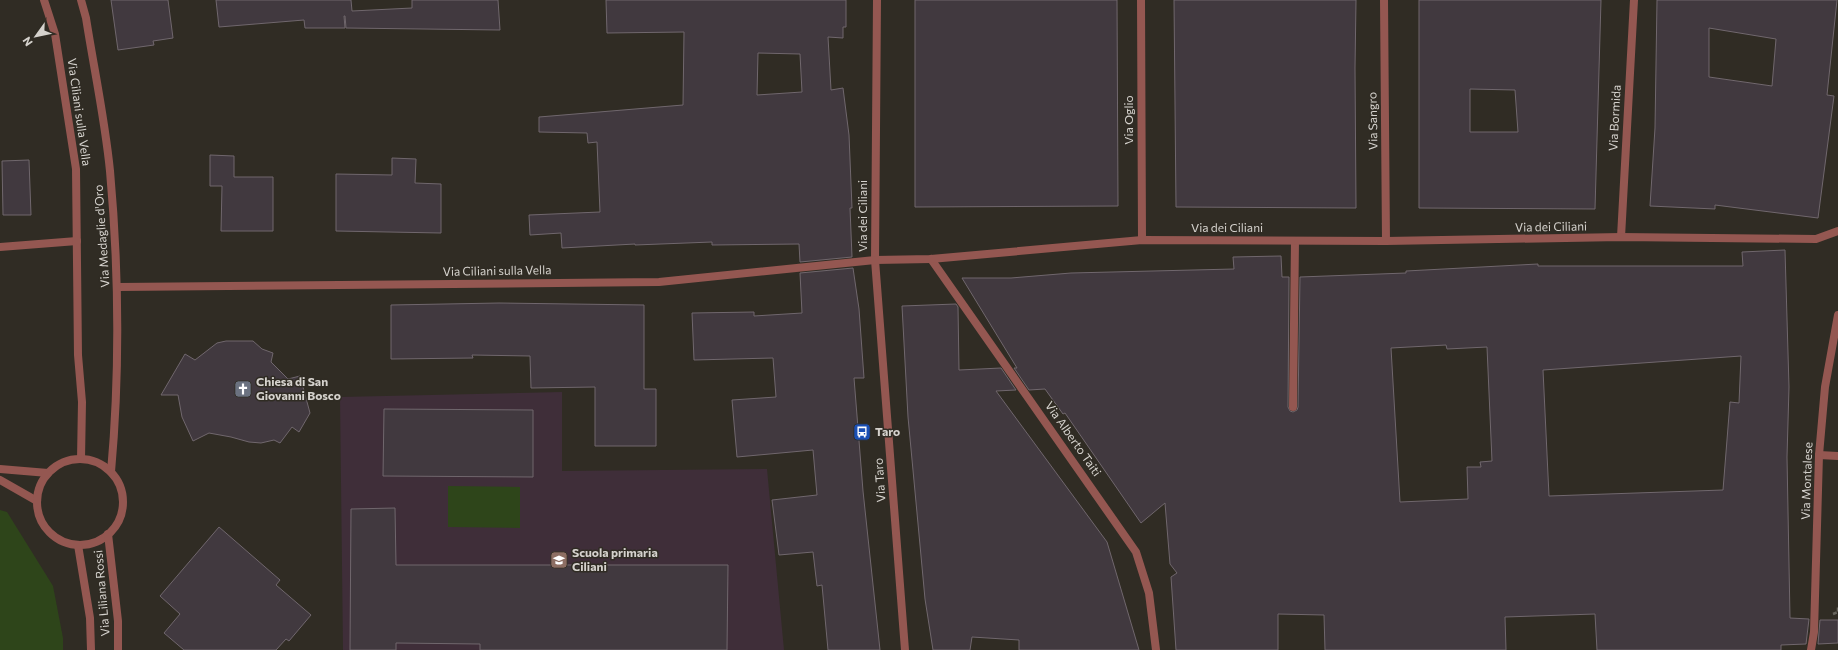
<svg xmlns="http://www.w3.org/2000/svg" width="1838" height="650" viewBox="0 0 1838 650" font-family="Commissioner,sans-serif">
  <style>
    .education { fill: #3f2e39 }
    .green { fill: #2e451a }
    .building { fill: #41393f; stroke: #70676d; fill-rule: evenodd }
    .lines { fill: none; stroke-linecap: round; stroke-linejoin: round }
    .path { stroke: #68655e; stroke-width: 2.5; stroke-dasharray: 4 2; stroke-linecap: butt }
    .service { stroke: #945751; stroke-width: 8 }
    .minor { stroke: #945751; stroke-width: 8 }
    .tertiary { stroke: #945751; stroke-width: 8 }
    .labels { text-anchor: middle; stroke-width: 3; stroke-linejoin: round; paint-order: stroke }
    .street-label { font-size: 12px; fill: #d5d2cd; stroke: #302c24 }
    .poi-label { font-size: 12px; font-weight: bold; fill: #d5d2cd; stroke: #302c24; text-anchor: start }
  </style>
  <rect width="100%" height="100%" fill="#302c24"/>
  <polygon class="education" points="562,392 562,471 767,469 784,650 343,650 340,397"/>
  <g class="green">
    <polygon points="448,486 520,487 520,528 448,527"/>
    <polygon points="0,510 7,512 53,586 63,638 63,650 0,650"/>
  </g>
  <g class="building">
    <polygon points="111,0 168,0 173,38 153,41 154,45 118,50"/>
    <polygon points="216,0 351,0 352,11 412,8 412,0 498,0 500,30 346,28 345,16 344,16 345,28 305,28 304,20 219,27"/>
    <path d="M606,0H846V27H843V38L828,37L831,90L843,88L849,135L852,208H850L852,257L800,262L799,244L712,245V242L635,245V244L562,248L561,233L530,235L529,215L600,212L597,142L588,143L587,133L539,132V117L683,105L684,32L607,33ZM758,53L800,54L802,92L757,95Z"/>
    <polygon points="915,0 1117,0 1118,206 915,207"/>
    <polygon points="1174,0 1356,0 1355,68 1356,208 1176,207"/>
    <path d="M1419,0H1601L1595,209L1419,208ZM1470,89L1515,90L1518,132H1470Z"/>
    <path d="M1657,0H1837L1827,95L1834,96L1818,218L1715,205V209L1650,206L1655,128ZM1709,28L1776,39L1772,86L1709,77Z"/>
    <polygon points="210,155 234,156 234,177 273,177 273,231 221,231 222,186 210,186"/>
    <polygon points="392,158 416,159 415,183 441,184 441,233 336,231 336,174 392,175"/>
    <polygon points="29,160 31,215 3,215 2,161"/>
    <path d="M1785,250L1789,387L1787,457L1790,618L1809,619L1806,644L1781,645V650H1597L1595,614L1505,617L1506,650H1325L1324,615L1278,614V650H1176L1171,577L1177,573L1170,564L1165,503L1141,523L1065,413L1063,414L1045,389L1029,390L1014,368H1017L962,278H1011L1071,273L1234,269L1233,257L1281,256L1282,277H1289L1288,407L1290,411L1293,412L1297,410L1298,407L1300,277L1406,273V271L1538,264V266H1743L1742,252ZM1446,345L1447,349L1487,347L1492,461L1480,462L1481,467H1467L1468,499L1400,502L1391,348ZM1741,356L1739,403L1730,402L1723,490L1549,496L1543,370Z"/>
    <polygon points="853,268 859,309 864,378 854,378 863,491 880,650 828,650 822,585 817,586 813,552 779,555 772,500 817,495 813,450 737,457 732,400 776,397 773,358 694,360 692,313 754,312 754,316 802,313 800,273"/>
    <polygon points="499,303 644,305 644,389 656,389 656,446 595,446 595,387 531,388 530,356 472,355 473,358 391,359 391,305"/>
    <polygon points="956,304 958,307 959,370 1001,368 1016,390 996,391 1107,542 1139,650 1019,650 1019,640 972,637 970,650 933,650 925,599 917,513 908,417 902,306"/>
    <polygon points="226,341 253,341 262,349 273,353 271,362 288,379 300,376 310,413 299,432 292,427 280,443 274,440 261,443 249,442 231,437 209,433 193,441 182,417 178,395 161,395 185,354 195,360 217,343"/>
    <polygon points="384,409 533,410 533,477 383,476"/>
    <polygon points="395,508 396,565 728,565 727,650 480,650 480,644 396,643 396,650 350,650 351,509"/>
    <polygon points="219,527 280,580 276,585 311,615 289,641 286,639 276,650 184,650 164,633 180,614 160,596"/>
    <polygon points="1820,620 1838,620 1838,643 1818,644"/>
  </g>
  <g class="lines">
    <polyline class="path" points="1833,614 1838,612 1838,607"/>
    <g class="service">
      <polyline points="0,247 77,241"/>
      <polyline points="1293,407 1295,241"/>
    </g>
    <g class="minor">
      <polyline points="877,0 875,260 905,650"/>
      <polyline points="1141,0 1142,240"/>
      <polyline points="1384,0 1386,241"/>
      <polyline points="1621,237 1634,0"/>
      <polyline points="931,259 1136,552 1149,593 1156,650"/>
      <polyline points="118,287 659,282 875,260 931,259 1142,240 1386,241 1621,237 1816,239 1838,231"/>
      <polyline points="1819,455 1838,456"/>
      <polyline points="0,469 48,473"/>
      <polyline points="0,480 37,501"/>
      <polyline points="1811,650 1814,632 1819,455 1825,387 1838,315"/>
    </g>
    <g class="tertiary">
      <polyline points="44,0 55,34 76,169 78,355 82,402 81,459"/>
      <path d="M81,0L86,18C94,69 105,120 110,171C119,271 120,372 111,472"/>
      <circle cx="80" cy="502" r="43"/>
      <polyline points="108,534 118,621 118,650"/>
      <polyline points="78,545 90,618 91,650"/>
    </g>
  </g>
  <defs>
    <symbol id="church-square" viewBox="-11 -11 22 22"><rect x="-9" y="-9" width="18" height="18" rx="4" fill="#6b7280" stroke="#302c24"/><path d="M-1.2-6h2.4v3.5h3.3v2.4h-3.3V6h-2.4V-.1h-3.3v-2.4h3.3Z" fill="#fff"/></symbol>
    <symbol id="bus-square" viewBox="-11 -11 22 22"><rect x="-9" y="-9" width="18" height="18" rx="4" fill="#1a4fb4" stroke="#302c24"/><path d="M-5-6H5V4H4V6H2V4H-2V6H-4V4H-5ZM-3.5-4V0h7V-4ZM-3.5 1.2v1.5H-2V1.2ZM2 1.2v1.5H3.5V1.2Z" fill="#fff"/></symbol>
    <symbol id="school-square" viewBox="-11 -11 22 22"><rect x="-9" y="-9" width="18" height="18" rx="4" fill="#8d6e63" stroke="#302c24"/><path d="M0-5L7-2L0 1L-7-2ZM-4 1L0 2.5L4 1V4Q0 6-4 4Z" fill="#fff"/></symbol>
  </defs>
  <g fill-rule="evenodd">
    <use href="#church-square" x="233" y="379" width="20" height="20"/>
    <use href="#bus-square" x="852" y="422" width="20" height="20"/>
    <use href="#school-square" x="549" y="550" width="20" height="20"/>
  </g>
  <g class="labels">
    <g class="street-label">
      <text transform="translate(79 112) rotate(82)" y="4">Via Ciliani sulla Vella</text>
      <text transform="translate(1615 118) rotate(-87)" y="4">Via Bormida</text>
      <text transform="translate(1129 120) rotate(-90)" y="4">Via Oglio</text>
      <text transform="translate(1373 121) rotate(-91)" y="4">Via Sangro</text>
      <text transform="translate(863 216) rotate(-90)" y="4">Via dei Ciliani</text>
      <text transform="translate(1551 227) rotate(-1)" y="4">Via dei Ciliani</text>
      <text x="1227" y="232">Via dei Ciliani</text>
      <text transform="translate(102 236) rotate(-94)" y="4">Via Medaglie d'Oro</text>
      <text transform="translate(497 271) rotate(-1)" y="4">Via Ciliani sulla Vella</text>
      <text transform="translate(1073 439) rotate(55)" y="4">Via Alberto Taiti</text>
      <text transform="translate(880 480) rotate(-94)" y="4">Via Taro</text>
      <text transform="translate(1807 481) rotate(-88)" y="4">Via Montalese</text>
      <text transform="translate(102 593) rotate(-95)" y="4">Via Liliana Rossi</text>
    </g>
    <g class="poi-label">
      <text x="256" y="386">Chiesa di San<tspan x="256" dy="14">Giovanni Bosco</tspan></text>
      <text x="875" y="436">Taro</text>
      <text x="572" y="557">Scuola primaria<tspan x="572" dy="14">Ciliani</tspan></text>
    </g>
  </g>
  <g transform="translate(36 36) rotate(237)" stroke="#302c24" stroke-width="3" paint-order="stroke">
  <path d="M0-3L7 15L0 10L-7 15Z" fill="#d5d2cd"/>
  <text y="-6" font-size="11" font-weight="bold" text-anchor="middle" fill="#d5d2cd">N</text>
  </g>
</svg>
